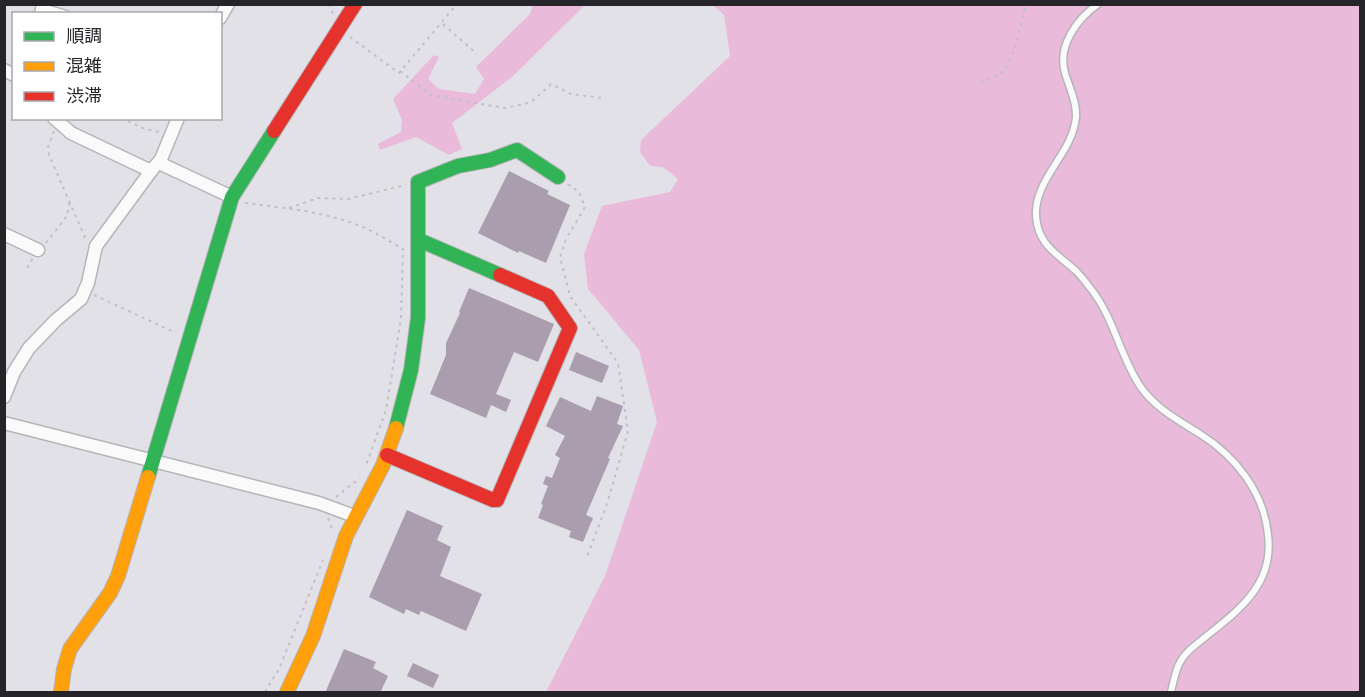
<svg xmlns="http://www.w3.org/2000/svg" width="1365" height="697" viewBox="0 0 1365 697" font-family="'PT Sans','Noto Sans JP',sans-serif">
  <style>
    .green { fill: #e9bada }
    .building { fill: #a99dae }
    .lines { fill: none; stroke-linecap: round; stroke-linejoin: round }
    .lane-casing { stroke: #b5b4b9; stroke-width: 9 }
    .street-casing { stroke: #b5b4b9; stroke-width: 15 }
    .fast-casing { stroke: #b5b4b9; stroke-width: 16 }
    .slow-casing { stroke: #b5b4b9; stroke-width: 16 }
    .jam-casing { stroke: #b5b4b9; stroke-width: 16 }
    .path { stroke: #c1c0c4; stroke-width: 2; stroke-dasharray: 3 4.5; stroke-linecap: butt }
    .lane { stroke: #fbfafb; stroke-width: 6 }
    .street { stroke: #fbfafb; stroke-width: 12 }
    .fast { stroke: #30b455; stroke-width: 14 }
    .slow { stroke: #ff9f0a; stroke-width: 14 }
    .jam { stroke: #e5322d; stroke-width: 14 }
  </style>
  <rect width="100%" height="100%" fill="#e2e1e7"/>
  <g class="green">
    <polygon points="533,5 585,5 512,77 452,123 462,149 449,155 416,137 380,150 378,144 401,132 402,120 393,99 434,55 439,57 428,79 439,89 475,94 484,79 476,67 530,14"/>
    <polygon points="713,5 1360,5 1360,692 546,692 605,576 657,422 639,350 588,289 584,254 602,206 670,192 678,179 663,167 650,166 640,152 641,140 730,56 724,15"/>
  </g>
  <g class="building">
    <polygon points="509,171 549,191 547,194 570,205 546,263 519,251 518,253 478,233"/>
    <polygon points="469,288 554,324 538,362 514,352 496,394 511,400 506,412 491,405 486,418 430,394 446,355 446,343 460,313 459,312"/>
    <polygon points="576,352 609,366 602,383 569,370"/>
    <polygon points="597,396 623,406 617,424 623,426 608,458 610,459 586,515 593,518 583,542 569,537 571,531 538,518 543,505 541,504 548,486 543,484 546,476 552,478 560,458 555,455 565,436 546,426 560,397 591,411"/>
    <polygon points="407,510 443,526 437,540 451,547 440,576 482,594 466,631 421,611 419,615 406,609 404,614 369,597"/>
    <polygon points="344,649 376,662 373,668 388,676 380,693 325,693"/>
    <polygon points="413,663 439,675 433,688 407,676"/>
  </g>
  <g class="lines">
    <defs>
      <g id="lane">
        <path d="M1098,4C1077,19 1057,46 1065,73C1069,87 1077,102 1076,117C1073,153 1034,179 1036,216C1038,246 1058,254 1077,272C1082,277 1087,284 1091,289C1114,318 1120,356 1140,386C1155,408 1178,420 1200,434C1235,456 1264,492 1268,535C1274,582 1242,608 1209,634C1201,641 1191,647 1185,655C1176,665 1174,680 1171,692"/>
        <polyline points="42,7 66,14"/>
      </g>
      <g id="street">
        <polyline points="41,14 43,4"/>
        <polyline points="220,18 228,4"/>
        <polyline points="4,70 14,75"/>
        <polyline points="54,118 71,133 151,171"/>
        <polyline points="159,163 232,197"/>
        <polyline points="4,234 38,250"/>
        <polyline points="4,397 14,372 29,348 56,320 81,299 88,283 96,246 151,171 161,159 178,118"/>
        <polyline points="4,423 319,503 354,516"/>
      </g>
      <g id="fast">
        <polyline points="419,240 500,275"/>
        <polyline points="396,428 411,370 418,318 418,182 458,166 490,160 517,150 558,177"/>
        <polyline points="148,477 232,197 274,131"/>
      </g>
      <g id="slow">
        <polyline points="61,692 64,669 70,649 110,593 118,576 148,477"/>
        <polyline points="287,692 313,636 346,536 383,465 396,428"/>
      </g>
      <g id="jam">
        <polyline points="274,131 355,4"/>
        <polyline points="387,455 493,500 497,500 570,328 548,296 500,275"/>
      </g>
    </defs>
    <use href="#lane" class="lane-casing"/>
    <use href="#street" class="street-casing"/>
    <use href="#fast" class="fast-casing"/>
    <use href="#slow" class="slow-casing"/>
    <use href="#jam" class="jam-casing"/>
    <g class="path">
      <polyline points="329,4 333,14"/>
      <polyline points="443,24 477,54"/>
      <polyline points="350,37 399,73 457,4"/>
      <polyline points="400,71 431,95 504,108 525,104 535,99 551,84 571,94 603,98"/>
      <path d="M980,82C988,80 996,78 1002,72C1016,57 1020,24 1026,4"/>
      <polyline points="121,118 145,129 160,132"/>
      <polyline points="54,131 48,147 49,155 87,242"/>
      <polyline points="568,184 579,192 585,207 566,239 560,257 570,296 618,363 628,431 607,504 587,557"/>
      <path d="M245,203C285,208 328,212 365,228C378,234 391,242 403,249L401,319L386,410L366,465"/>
      <polyline points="289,208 318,198 348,199 406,185"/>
      <polyline points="46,243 67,216 70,200"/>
      <polyline points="27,268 33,258"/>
      <polyline points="94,295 176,333"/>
      <polyline points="336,497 360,478"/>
      <polyline points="328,518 333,532"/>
      <polyline points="265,692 279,669 323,560"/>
    </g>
    <use href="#lane" class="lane"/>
    <use href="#street" class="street"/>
    <use href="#fast" class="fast"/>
    <use href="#slow" class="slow"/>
    <use href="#jam" class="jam"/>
  </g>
  <rect width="1365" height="697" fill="none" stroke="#252429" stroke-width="12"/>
  <rect x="12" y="12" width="210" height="108" fill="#ffffff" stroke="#a8a7a9" stroke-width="1.5"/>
  <rect x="24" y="32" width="30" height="9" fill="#30b455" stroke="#a8a7a9" stroke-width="1.5"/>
  <text x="66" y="42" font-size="18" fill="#252429">順調</text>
  <rect x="24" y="62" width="30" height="9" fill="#ff9f0a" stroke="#a8a7a9" stroke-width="1.5"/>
  <text x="66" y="72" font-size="18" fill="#252429">混雑</text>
  <rect x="24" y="92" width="30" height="9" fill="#e5322d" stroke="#a8a7a9" stroke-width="1.5"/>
  <text x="66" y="102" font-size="18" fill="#252429">渋滞</text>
</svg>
